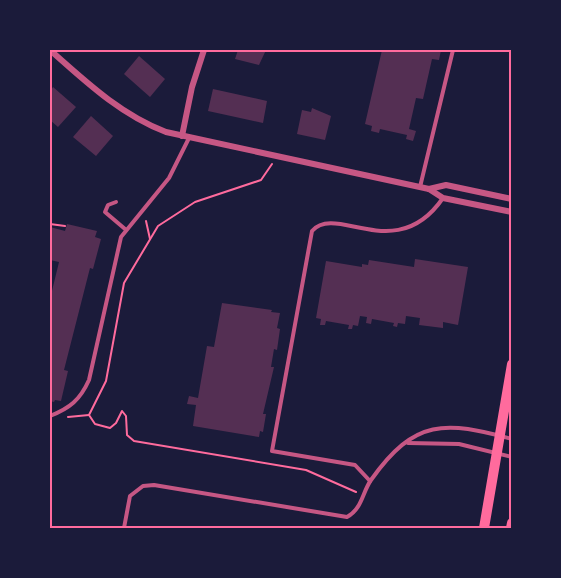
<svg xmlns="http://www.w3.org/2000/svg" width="561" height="578" viewBox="0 0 561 578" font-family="'Noto Sans',sans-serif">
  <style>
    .building { fill: #542f53 }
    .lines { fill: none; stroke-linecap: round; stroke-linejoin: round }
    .path { stroke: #ff6b9d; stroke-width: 2 }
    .service { stroke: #c65784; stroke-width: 4 }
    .minor { stroke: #c65784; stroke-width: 6 }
    .secondary { stroke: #ff6b9d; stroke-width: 10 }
    .neatline { fill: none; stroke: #ff6b9d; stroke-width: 2 }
  </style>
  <rect width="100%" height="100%" fill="#1b1b3a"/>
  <g class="building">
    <polygon points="238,50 266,50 259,65 235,59"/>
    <polygon points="382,50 441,50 439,60 432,59 423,99 416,98 409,129 416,131 413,141 406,139 407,135 380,129 379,133 371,131 372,126 365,124"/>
    <polygon points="139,56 165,79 150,97 124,74"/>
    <polygon points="53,87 76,107 58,127 50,120 50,92"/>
    <polygon points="213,89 267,101 263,123 208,111"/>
    <polygon points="312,108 331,116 325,140 297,134 302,110 311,112"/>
    <polygon points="91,116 113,136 96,156 73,137"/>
    <polygon points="67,224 97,231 95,237 101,239 93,269 90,268 64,370 68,371 61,401 55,400 54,402 50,401 50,299 59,262 50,260 50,227 65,231"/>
    <polygon points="415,259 468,267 458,325 443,322 443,328 419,325 420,318 406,316 405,324 398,323 397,327 393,326 394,323 372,319 371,324 366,323 367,317 360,316 358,326 353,325 352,329 348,329 349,325 326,321 325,325 320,325 321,319 316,318 326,261 362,267 362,264 368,265 369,260 414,267"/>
    <polygon points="222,303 272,310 271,312 280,313 277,328 280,329 277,350 274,349 271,367 274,367 263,414 266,414 263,432 260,431 259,437 193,426 196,405 187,404 189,396 198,398 207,346 214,347"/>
  </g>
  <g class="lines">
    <g class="path">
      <polyline points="272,164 261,180 195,202 158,226 124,283 106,381 89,415 95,424 110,428 116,423 122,411 126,416 127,435 134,441 306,470 356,492"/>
      <polyline points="146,221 150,239"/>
      <polyline points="50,224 65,226"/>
      <polyline points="68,417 89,415"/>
    </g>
    <g class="service">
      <polyline points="420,187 453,50"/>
      <polyline points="116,202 108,205 105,212 125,229"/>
      <path d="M50,416C70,408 80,400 89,380L121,237L169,178L189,138"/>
      <polyline points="408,443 459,444 512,457"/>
      <path d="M370,481L355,465L272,451L312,231C337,203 396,266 443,198"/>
      <path d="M124,528L130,496L143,486L154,485L347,517C362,509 362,493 371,480C415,418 445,421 512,439"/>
    </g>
    <g class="minor">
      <path d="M50,50C86,82 121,115 166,132L429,189L443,198L512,212"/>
      <polyline points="182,136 192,87 204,50"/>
      <polyline points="429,189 446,185 512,199"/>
    </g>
    <g class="secondary">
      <polyline points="484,528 512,364"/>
      <polyline points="511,528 512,523"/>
    </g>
  </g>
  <rect width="561" height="578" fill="none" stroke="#1b1b3a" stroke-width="102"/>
  <rect x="51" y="51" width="459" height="476" class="neatline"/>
</svg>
